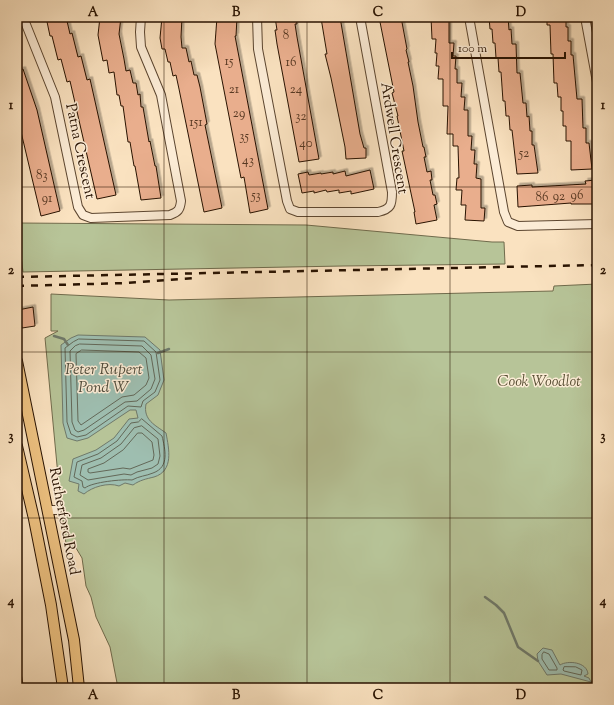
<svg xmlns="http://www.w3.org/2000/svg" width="614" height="705" viewBox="0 0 614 705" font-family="'Sorts Mill Goudy',serif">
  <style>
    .green { fill: #b7c498; stroke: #706b4c }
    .water { fill: #9ebeb0; stroke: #6f796a }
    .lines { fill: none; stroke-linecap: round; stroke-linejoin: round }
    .shore { stroke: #636858; stroke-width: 1 }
    .stream { stroke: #6f796a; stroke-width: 2.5 }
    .building { fill: #e9ae8d; stroke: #281200; filter: url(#shadow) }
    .minor-casing { stroke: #5c4630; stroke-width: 10 }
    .major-casing { stroke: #281200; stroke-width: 12 }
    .minor { stroke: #fcecd6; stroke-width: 8 }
    .major { stroke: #edc180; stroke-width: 10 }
    .rail { stroke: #281200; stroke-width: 2.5; stroke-dasharray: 7 7; stroke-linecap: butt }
    .grid { fill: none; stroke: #281200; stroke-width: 1; stroke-opacity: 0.55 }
    .labels { text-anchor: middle; stroke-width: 3; stroke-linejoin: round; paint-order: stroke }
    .number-label { font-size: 13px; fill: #583923 }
    .street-label { font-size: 15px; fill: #281200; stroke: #fcecd6 }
    .park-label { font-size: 15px; font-style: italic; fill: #5a5035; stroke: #fcecd6 }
    .water-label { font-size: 16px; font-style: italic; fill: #514e3e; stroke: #fcecd6 }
    .neatline { fill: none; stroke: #281200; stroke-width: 1.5 }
    .grid-label { font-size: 13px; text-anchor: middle; font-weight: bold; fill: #281200 }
  </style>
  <defs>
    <filter id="shadow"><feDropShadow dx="2.5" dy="-2.5" stdDeviation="0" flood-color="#0004"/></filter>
  </defs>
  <rect width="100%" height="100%" fill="#fae2c0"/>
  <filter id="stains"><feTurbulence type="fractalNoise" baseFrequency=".005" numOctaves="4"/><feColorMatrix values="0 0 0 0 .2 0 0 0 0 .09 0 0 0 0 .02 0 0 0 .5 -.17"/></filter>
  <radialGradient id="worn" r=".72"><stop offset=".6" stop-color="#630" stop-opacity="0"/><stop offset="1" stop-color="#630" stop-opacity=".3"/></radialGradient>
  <g class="green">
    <polygon points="17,223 306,225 492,242 504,242 505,264 343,266 23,272"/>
    <polygon points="597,284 597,688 118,688 110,647 96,617 91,597 86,586 82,558 76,548 66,544 60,497 45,338 58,331 51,331 51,294 169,300 553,291 554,286"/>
  </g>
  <g class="water">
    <path d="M78,335L145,337L160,350L164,380L158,395L146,404C143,420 155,425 166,433C169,449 174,471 154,477C146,479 140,480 133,485L125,483L119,486C108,482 92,487 84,494L78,491L79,484L69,481L73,459L96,450L114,438L129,419L138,418L136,410H130L88,438L77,441L67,438L63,423L61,345L71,338Z"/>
    <path d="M543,648L552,650L560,665C568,660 587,662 588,674L584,676L589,678L591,682L561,674L547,675L538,661L537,654Z"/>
  </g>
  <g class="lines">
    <g class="shore">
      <polygon points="79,339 144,341 156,352 160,380 155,392 143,401 141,407 128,406 86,435 77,437 71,434 67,422 65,348 73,342"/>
      <polygon points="80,344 142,346 151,355 155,379 151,389 137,401 125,402 84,430 78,432 75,430 72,422 70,351 75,346"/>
      <polygon points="82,350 139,352 146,358 149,378 146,385 134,395 122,397 81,425 78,421 76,354"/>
      <path d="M142,419L162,436C165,449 170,467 153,473C146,476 139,476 132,480C123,479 92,482 85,488L83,487L82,481L74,477L77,462L98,454L117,441L131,423L138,422Z"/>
      <polygon points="142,426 158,439 160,456 158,464 152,468 137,472 131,475 124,474 88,480 80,475 82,465 101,458 121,444 134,428"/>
      <polygon points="138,433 142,433 152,442 154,455 153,460 130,469 123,468 90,473 88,472 88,469 104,463 123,450"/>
      <polygon points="544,652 549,654 557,668 557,670 549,670 542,659 542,655"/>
      <polygon points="576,667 582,670 581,675 564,671 563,670 564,667"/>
    </g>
    <g class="stream">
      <polyline points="54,336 64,339 68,345"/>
      <polyline points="158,353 169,349"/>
      <polyline points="485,597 496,605 504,613 518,647 538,661"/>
      <polyline points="591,682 597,683"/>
    </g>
  </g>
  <g class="building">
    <polygon points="46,17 65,17 66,21 67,21 70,34 72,33 78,57 81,56 87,80 90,79 116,195 97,199 70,81 67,82 61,59 58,60 52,36 50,36"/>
    <polygon points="100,17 121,17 119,34 124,59 126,71 130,70 133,83 136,83 138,95 140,94 141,107 143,107 149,142 150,141 155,166 156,166 161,198 141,200 135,166 134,166 130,142 128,142 123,106 121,106 119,95 117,95 114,72 109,73 107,60 103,61 98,35"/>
    <polygon points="162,17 182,17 181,37 182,48 186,48 189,62 191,61 194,75 197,75 200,87 207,124 205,125 222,208 204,212 179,89 176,75 173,76 170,62 168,62 165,49 162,49 160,38"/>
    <polygon points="217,17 237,17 236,36 235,36 268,209 250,213 244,177 241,178 215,44"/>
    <polygon points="275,17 296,17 297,24 295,24 297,37 319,159 299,162 277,44 275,30 277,30"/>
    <polygon points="328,17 340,17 360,134 364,148 366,148 366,158 346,159 345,147 331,78 325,54 327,54 321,18"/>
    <polygon points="379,17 401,17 407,49 406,50 409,62 408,62 413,86 418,122 423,147 424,147 426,157 424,157 427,172 431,171 432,180 430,180 433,195 435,195 437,204 434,205 437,220 416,224 414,212 415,212 402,151 404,151 397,116 398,116 392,93 394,92"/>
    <polygon points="431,17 449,17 449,43 454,43 453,56 456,56 455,69 457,69 457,83 462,83 461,97 465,97 464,110 468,110 468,136 472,136 471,150 475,150 474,164 477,164 476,178 481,179 481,208 485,208 484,221 465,220 466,205 461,205 462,190 456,190 457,178 459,178 458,146 453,146 453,134 447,134 448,106 443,106 443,79 438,79 439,66 436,66 437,53 435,53 436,39 432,39"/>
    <polygon points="489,17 508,17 509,30 511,29 512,44 516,44 517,73 520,73 523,103 526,103 527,117 529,116 530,131 532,131 532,145 534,145 538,173 517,174 512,130 510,130 509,116 506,116 505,101 503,101 501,72 499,72 498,58 496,58 495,43 493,43 492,29 490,29"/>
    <polygon points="547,17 566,17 566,27 568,27 568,41 571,41 571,55 573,55 577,99 582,99 583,128 586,128 586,143 589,143 592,169 571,170 571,141 566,141 566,126 563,126 563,111 561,111 561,97 558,97 557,83 554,83 553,54 551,54 550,25 547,25"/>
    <polygon points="23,69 37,110 60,211 41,216 17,115 17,71"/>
    <polygon points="370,170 374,189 351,194 351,191 339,193 339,190 327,192 326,190 314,193 314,191 302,193 298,174 308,172 309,175 321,173 321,174 333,172 333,174 345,171 346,176"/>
    <polygon points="596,180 597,204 571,204 571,203 518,207 517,186 532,185 532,187 586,184 585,181"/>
    <polygon points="33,307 35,326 22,328 18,310"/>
  </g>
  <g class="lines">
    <defs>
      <g id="minor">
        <path d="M23,17L55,97L78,207L83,215L91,218L170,215C178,212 180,210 181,201L161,95L141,47L140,32L141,17"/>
        <path d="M257,17L258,49L287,201L290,209L298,212H378C391,209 392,205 392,192L360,17"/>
        <polyline points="469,17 504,212 508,222 518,226 597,224"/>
        <polyline points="585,17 597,82"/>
        <polyline points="48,510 57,510"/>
        <polyline points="17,676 19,688"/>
      </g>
      <g id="major">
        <polyline points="17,361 74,640 79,688"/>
        <polyline points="17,446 34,519 51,605 63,688"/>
      </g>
    </defs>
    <use href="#minor" class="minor-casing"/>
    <use href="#major" class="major-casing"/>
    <use href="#minor" class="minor"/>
    <use href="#major" class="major"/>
    <g class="rail">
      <polyline points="17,277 597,265"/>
      <polyline points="17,286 127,283 196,278"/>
    </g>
  </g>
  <path class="grid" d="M164,17V688M307,17V688M450,17V688M17,187H597M17,352H597M17,518H597"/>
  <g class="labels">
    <g class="number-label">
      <text x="286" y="39">8</text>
      <text x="229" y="65">15</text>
      <text x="291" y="66">16</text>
      <text x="234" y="93">21</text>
      <text x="296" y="93">24</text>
      <text x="239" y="117">29</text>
      <text x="301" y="120">32</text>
      <text x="196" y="126">151</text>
      <text x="244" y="140">35</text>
      <text x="306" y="147">40</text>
      <text x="524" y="157">52</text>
      <text x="248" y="164">43</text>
      <text x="42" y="179">83</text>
      <text x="256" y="199">53</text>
      <text x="577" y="199">96</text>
      <text x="559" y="200">92</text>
      <text x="542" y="201">86</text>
      <text x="47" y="202">91</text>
    </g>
    <g class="street-label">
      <text transform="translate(395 138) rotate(81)" y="5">Ardwell Crescent</text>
      <text transform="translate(81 151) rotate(78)" y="5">Patna Crescent</text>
      <text transform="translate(65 521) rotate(79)" y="5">Rutherford Road</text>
    </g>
    <g class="park-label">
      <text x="539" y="386">Cook Woodlot</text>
    </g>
    <g class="water-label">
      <text x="104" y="374">Peter Rupert<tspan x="104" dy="18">Pond W</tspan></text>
    </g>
  </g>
  <rect width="614" height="705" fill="none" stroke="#fae2c0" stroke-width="44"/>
  <path d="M452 52v6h113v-6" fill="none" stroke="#281200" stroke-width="2"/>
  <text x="458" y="52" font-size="12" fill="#281200" stroke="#fcecd6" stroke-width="3" paint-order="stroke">100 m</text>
  <rect x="22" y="22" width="570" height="661" class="neatline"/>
  <g class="grid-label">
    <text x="93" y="16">A</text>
    <text x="236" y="16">B</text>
    <text x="378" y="16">C</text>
    <text x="521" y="16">D</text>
    <text x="11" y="109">1</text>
    <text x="603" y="109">1</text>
    <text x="11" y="274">2</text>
    <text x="603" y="274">2</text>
    <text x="11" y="440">3</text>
    <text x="603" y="440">3</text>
    <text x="11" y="605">4</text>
    <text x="603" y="605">4</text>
    <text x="93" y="699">A</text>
    <text x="236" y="699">B</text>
    <text x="378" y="699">C</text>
    <text x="521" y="699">D</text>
  </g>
  <rect width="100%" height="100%" filter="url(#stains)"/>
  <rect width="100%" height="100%" fill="url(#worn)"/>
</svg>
